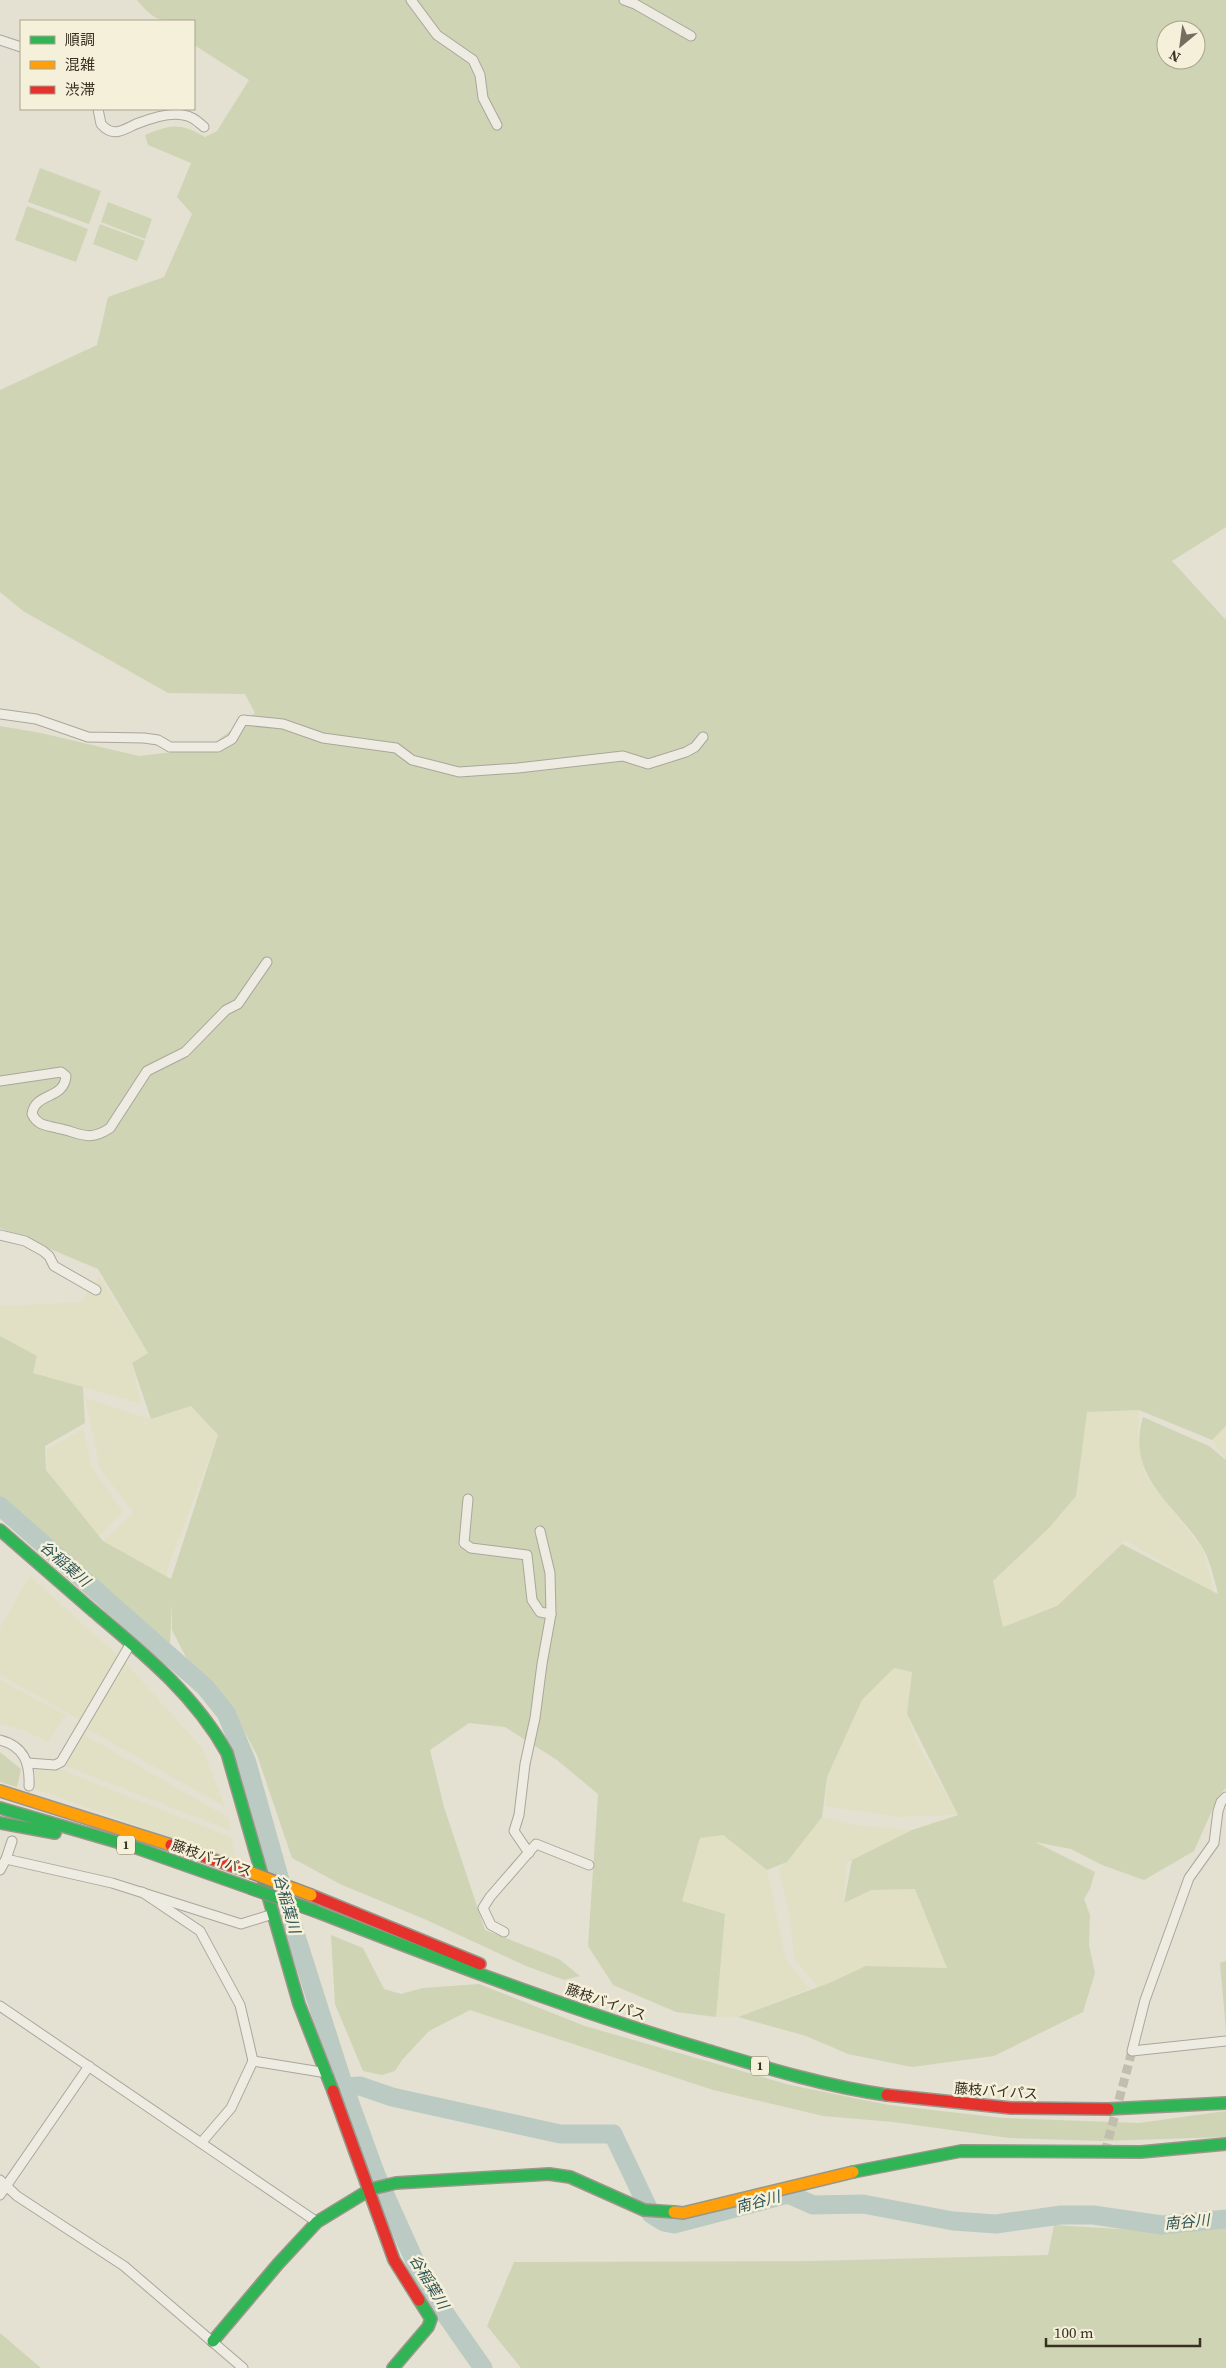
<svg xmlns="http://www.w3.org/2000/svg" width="1226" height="2368" viewBox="0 0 1226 2368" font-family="'Source Serif 4','Noto Sans JP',serif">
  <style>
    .farmland { fill: #e2e0c4 }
    .green { fill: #cfd4b5; fill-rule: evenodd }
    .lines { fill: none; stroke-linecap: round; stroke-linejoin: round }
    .river { stroke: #bbcbc3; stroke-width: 19 }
    .street-tunnel { stroke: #c2beaf; stroke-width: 9; stroke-dasharray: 9 4.5; stroke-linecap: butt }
    .street-casing { stroke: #aaa69a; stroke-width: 11 }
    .fast-casing { stroke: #9a968a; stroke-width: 14 }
    .slow-casing { stroke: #9a968a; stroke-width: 14 }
    .jam-casing { stroke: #9a968a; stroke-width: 14 }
    .street { stroke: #edebe2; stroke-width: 9 }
    .fast { stroke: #30b455; stroke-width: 11 }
    .slow { stroke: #ff9f0a; stroke-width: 11 }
    .jam { stroke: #e5322d; stroke-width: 11 }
    .fast-bridge-casing { stroke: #908c81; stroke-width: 14; stroke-linecap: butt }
    .slow-bridge-casing { stroke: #908c81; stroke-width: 14; stroke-linecap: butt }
    .fast-bridge { stroke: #30b455; stroke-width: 11 }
    .slow-bridge { stroke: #ff9f0a; stroke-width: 11 }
    .labels { text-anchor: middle; stroke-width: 5; stroke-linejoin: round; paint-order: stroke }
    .shield { fill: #f4f0d9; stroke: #716a59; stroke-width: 1 }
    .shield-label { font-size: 12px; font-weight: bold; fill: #393022 }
    .street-label { font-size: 14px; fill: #393022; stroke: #f4f0d9 }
    .water-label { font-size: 15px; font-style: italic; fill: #325558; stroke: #f4f0d9 }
  </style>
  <rect width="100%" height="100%" fill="#e4e1d2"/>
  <g class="farmland">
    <polygon points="99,1276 148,1354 132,1363 141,1404 33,1373 0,1339 0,1306 81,1302"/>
    <polygon points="85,1398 151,1419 191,1406 218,1435 167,1570 167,1578 103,1541 134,1513 100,1469"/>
    <polygon points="1139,1410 1138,1433 1145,1475 1204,1551 1214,1593 1125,1540 1057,1606 1003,1627 993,1581 1076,1496 1087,1412"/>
    <polygon points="1226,1426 1226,1460 1212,1440"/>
    <polygon points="83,1429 92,1467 123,1512 99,1536 46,1477 47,1449"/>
    <polygon points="30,1576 117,1655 80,1720 0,1675 0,1628"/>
    <polygon points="123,1660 202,1748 225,1807 86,1728"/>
    <polygon points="894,1668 912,1672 907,1714 917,1743 958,1815 897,1817 825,1806 827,1777 862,1700"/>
    <polygon points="0,1680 66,1715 48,1742 26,1731 0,1724"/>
    <polygon points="83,1734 229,1818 231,1831 63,1765"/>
    <polygon points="35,1769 62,1770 231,1837 236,1861 35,1789"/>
    <polygon points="822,1817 861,1826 912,1830 846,1863 844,1903 871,1890 915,1889 948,1968 866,1966 818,1987 795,1960 788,1910 779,1869 787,1862"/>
    <polygon points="723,1835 767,1870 786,1959 810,1989 738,2017 716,2017 724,1914 681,1901 700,1838"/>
  </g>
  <g class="green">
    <path d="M137,0H1226V527L1172,561L1226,620V1426L1212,1440L1139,1410L1087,1412L1076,1496L1049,1528L993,1581L1003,1627L1057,1606L1122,1544L1218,1594C1215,1581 1210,1562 1204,1550C1177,1505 1125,1478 1143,1417L1209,1446L1226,1460V1788L1218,1797L1194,1851L1144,1880L1102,1865L1071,1849L1035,1842L1095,1872L1090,1889L1084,1899L1090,1915L1089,1945L1095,1973L1083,2012L994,2056L912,2067L848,2054L806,2036L738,2017L829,1983L866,1966L947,1968L915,1889L871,1890L844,1903L852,1860L912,1830L958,1815L907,1714L912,1672L894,1668L862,1700L827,1777L822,1817L787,1862L767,1870L723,1835L700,1838L682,1901L725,1914L716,2017L676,2012L613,1985L588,1946L598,1794L557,1760L505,1727L469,1723L430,1750L444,1807L485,1930L559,1959L580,1976L564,1980L526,1966L422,1918L342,1885L292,1858L257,1755L229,1703L187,1659L172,1630V1603L170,1644L0,1497V1336L37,1356L33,1373L83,1387L85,1423L45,1446L46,1470L103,1541L171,1579L218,1435L191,1406L151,1419L132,1363L148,1353L98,1269L0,1228V726L41,733L139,756L207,748L255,713L245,694L168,693L23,611L0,592V390L97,345L108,297L164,277L192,214L177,197L191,163L148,145L145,135C172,124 180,123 205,137L217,131L249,80L194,45V21C165,21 157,25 137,0ZM1166,30H1196V60H1166Z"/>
    <polygon points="40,168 101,191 89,224 28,202"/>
    <polygon points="108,202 152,219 145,239 101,222"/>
    <polygon points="27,206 88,229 76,262 15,240"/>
    <polygon points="100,224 145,241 137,261 93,244"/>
    <polygon points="0,1752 21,1769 17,1787 0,1782"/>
    <polygon points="331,1935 363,1948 384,1989 401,1994 423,1988 479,1984 585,2026 790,2085 889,2105 1003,2118 1139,2123 1226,2111 1226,2137 1101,2141 1009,2138 893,2122 823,2116 713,2090 470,2010 429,2031 402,2060 395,2071 382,2075 363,2071 335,2004"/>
    <polygon points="1226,1961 1226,2031 1220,1963"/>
    <polygon points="1054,2225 1168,2232 1226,2225 1226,2368 521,2368 487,2326 514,2262 811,2261 1048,2255"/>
    <polygon points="0,2333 41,2368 0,2368"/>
  </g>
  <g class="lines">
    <g class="river">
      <polyline points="0,1506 205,1687 226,1713 247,1763 294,1930 344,2087 376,2175 417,2266 446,2315 483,2368"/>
      <polyline points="344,2087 360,2086 392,2097 560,2134 613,2134 651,2214 664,2222 674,2224 788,2194 813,2205 863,2204 953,2221 996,2224 1061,2215 1093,2215 1162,2225 1226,2219"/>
    </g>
    <polyline class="street-tunnel" points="1105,2152 1132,2051"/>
    <defs>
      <g id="street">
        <polyline points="411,0 437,35 473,60 480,75 483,98 497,125"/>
        <polyline points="624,0 635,4 691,36"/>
        <polyline points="0,40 21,47"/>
        <path d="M98,109L101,124C113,138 123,130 136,124C149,119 170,112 183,115C192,116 197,121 204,127"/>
        <polyline points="0,714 36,719 88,737 144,738 158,740 170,747 218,747 232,739 243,720 283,724 323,738 396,748 412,760 459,772 518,768 623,756 648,764 686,752 695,747 703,737"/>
        <path d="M0,1081L61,1072L66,1076C64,1100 35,1092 32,1114C38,1126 46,1125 57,1128C79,1132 88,1143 110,1128L147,1071L185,1052L226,1010L238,1004L267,962"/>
        <polyline points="0,1235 25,1241 43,1251 49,1256 54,1266 96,1290"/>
        <polyline points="468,1499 464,1543 471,1548 527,1555 532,1600 540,1612 551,1614"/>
        <path d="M0,1740C24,1746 30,1763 29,1786"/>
        <polyline points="28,1763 55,1765 61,1762 131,1643"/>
        <polyline points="1226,1797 1221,1802 1218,1811 1214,1843 1189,1878 1145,2000 1132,2051 1226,2041"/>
        <polyline points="529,1853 514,1831 519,1815 525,1764 535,1718 542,1664 551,1614 550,1573 540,1531"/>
        <polyline points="6,1859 112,1883 241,1924 273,1914"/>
        <polyline points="0,1870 6,1859 12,1841"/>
        <polyline points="142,1892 200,1931 240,2005 248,2039 253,2061 231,2108 201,2143"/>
        <polyline points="504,1932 491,1925 483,1908 490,1897 536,1844 589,1865"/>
        <polyline points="0,2006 317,2222"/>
        <polyline points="253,2061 327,2073"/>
        <polyline points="0,2180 17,2196 124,2266 243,2368"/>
        <polyline points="0,2195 89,2066"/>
      </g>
      <g id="fast">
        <path d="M0,1530C31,1557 61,1583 92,1610C143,1653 194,1694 227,1753L299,2004L333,2091"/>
        <polyline points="0,1808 131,1846 250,1888"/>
        <polyline points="0,1823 55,1833"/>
        <path d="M315,1911C443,1961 571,2010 703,2049C763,2067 824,2086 887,2095"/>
        <polyline points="1108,2109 1226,2103"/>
        <polyline points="853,2172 961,2151 1141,2152 1226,2144"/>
        <polyline points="213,2341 278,2264 317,2222 371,2189 396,2183 549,2174 570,2177 644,2210 674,2212"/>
        <polyline points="393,2368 428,2327 431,2319 419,2300"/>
      </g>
      <g id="slow">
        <polyline points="0,1791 171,1845"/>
        <polyline points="674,2212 683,2213 853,2172"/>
      </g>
      <g id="jam">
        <polyline points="171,1845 252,1873"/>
        <polyline points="311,1895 480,1964"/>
        <polyline points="333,2091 394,2260 419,2300"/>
        <polyline points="887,2095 1011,2108 1108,2109"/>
      </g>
    </defs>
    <use href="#street" class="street-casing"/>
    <use href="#fast" class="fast-casing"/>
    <use href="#slow" class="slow-casing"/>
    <use href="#jam" class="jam-casing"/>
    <use href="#street" class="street"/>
    <use href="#fast" class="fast"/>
    <use href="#slow" class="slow"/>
    <use href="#jam" class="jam"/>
    <defs>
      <polyline id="fast-bridge" points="250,1888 315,1911"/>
      <polyline id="slow-bridge" points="252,1873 311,1895"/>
    </defs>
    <use href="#fast-bridge" class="fast-bridge-casing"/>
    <use href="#slow-bridge" class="slow-bridge-casing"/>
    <use href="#fast-bridge" class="fast-bridge"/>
    <use href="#slow-bridge" class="slow-bridge"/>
  </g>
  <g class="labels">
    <g class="shield">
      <rect x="117" y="1835.5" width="18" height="19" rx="4"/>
      <rect x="751" y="2056.5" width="18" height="19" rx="4"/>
    </g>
    <g class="shield-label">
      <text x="126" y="1849">1</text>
      <text x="760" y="2070">1</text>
    </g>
    <g class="street-label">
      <text transform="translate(212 1858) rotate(19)" y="5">藤枝バイパス</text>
      <text transform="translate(606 2002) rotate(19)" y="5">藤枝バイパス</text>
      <text transform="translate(996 2091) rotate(4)" y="5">藤枝バイパス</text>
    </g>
    <g class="water-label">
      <text transform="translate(65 1564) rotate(41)" y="5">谷稲葉川</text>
      <text transform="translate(287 1904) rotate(74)" y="5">谷稲葉川</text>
      <text transform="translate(758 2202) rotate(-15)" y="5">南谷川</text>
      <text transform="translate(1187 2222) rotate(-5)" y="5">南谷川</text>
      <text transform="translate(429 2282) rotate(59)" y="5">谷稲葉川</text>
    </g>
  </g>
  <rect x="20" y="20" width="175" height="90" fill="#f4f0d9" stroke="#a9a390"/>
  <rect x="30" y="36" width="25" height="8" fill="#30b455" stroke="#a9a390"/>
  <text x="65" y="45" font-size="15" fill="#393022">順調</text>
  <rect x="30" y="61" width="25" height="8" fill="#ff9f0a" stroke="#a9a390"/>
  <text x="65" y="70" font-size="15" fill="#393022">混雑</text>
  <rect x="30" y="86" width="25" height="8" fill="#e5322d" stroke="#a9a390"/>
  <text x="65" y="95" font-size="15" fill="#393022">渋滞</text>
  <g transform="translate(1181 45) rotate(209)"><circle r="24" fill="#f4f0d9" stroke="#a9a390"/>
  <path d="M0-4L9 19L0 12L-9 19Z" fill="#756e60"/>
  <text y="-8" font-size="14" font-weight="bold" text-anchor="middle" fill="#393022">N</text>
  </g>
  <path d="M1046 2338v8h154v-8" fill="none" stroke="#393022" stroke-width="2.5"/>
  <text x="1054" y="2338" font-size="15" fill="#393022" stroke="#f4f0d9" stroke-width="4" paint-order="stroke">100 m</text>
</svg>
